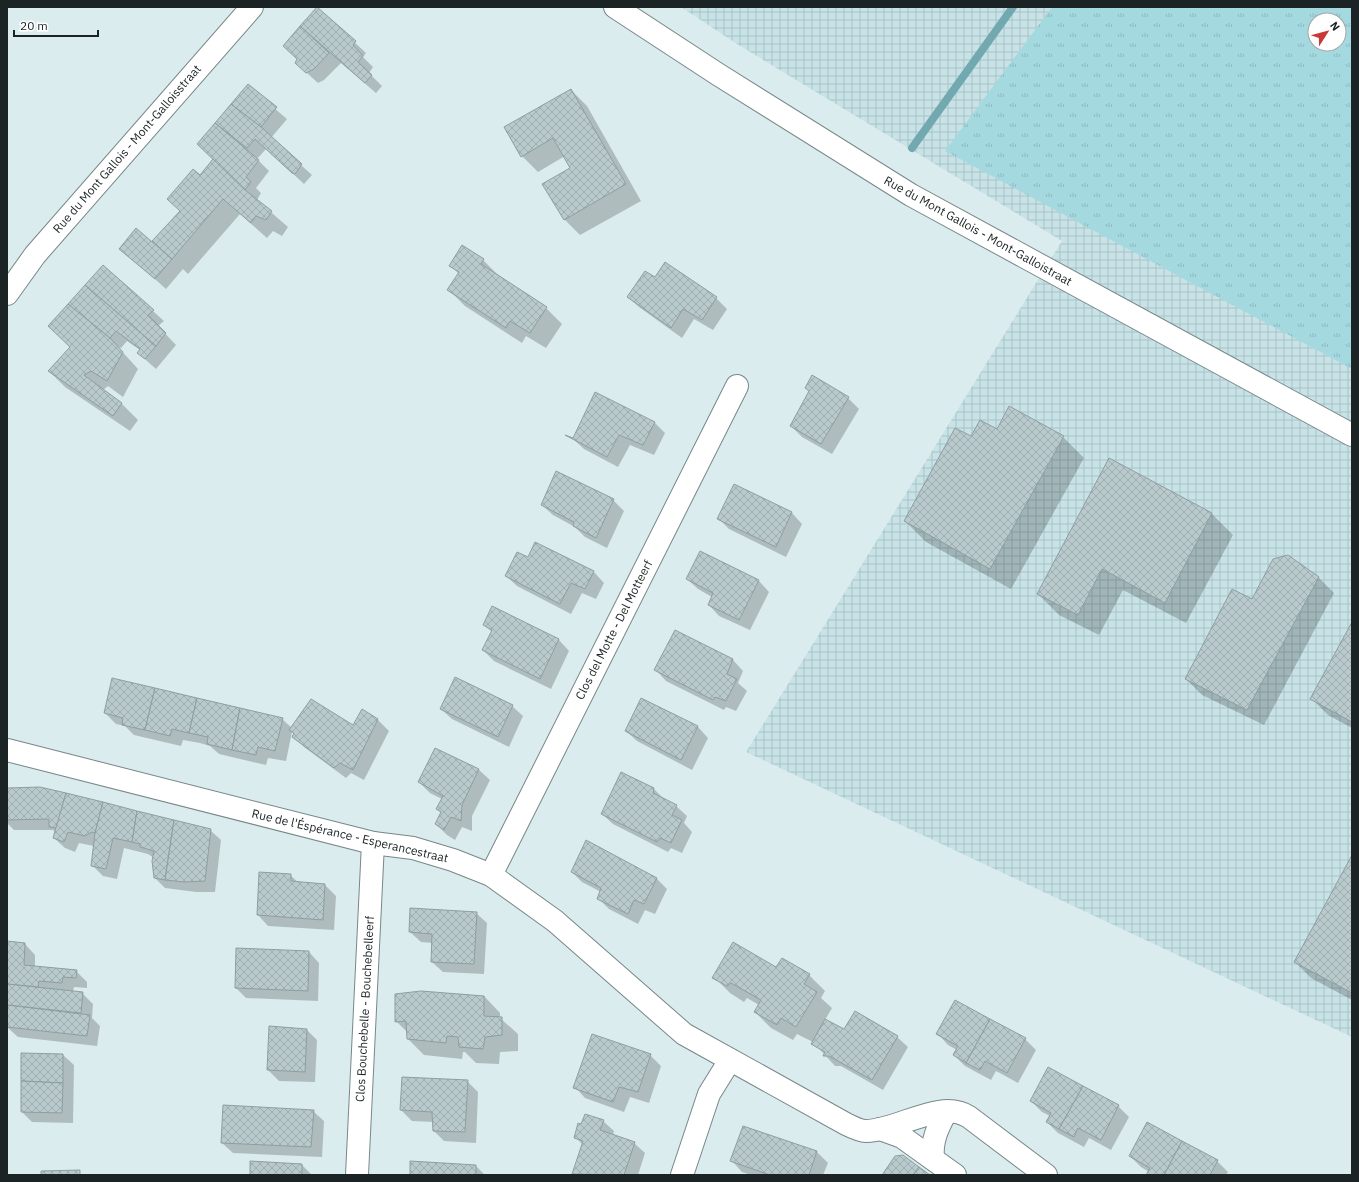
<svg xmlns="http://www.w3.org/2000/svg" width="1359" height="1182" viewBox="0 0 1359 1182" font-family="'IBM Plex Sans',sans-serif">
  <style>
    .industrial { fill: url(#industrial-grid); fill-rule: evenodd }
    .grass { fill: url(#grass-tufts); fill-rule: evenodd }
    .shadow { fill: #0003 }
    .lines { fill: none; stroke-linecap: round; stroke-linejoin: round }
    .stream { stroke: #72a8b0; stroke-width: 8 }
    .building { fill: url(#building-cross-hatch); stroke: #8e9ea1 }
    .minor-casing { stroke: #778789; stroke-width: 24 }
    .minor { stroke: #fff; stroke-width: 22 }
    .labels { text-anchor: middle; stroke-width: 3; stroke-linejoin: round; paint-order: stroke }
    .street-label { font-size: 12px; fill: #1c2324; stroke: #fff }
  </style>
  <defs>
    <pattern id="industrial-grid" width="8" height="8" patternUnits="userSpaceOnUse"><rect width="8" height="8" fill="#c8e3e7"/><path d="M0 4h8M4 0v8" fill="none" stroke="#abc2c6"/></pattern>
    <pattern id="grass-tufts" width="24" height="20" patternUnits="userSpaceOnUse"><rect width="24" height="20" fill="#a5d9e0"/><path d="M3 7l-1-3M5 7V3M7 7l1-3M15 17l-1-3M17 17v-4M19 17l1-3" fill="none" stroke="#8dbac0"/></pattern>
    <pattern id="building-cross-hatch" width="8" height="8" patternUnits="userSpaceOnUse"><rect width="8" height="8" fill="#b9cacc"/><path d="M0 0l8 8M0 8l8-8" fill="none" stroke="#9eadaf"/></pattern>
  </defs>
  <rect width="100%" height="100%" fill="#dbecee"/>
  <path class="industrial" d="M681,7H1352V1037L746,752L1062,241L737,44ZM1315,20H1339V44H1315Z"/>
  <path class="grass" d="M1052,7H1352V369L945,151ZM1315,20H1339V44H1315Z"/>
  <g class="shadow">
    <polygon points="318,8 366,53 363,57 373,67 369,73 382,86 376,93 341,63 324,80 318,83 296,63 298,60 284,46"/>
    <polygon points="248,86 287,119 271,138 312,175 304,184 266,149 257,159 269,171 256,188 261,193 257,200 288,227 282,236 273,231 267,238 240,214 188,274 183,269 166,289 120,248 165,252 181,211 200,177 214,159 199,144"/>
    <polygon points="571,90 587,106 641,201 580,235 564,219 572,168 565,156 538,172 522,156"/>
    <polygon points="483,260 499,276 546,308 562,324 546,348 526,336 522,343 465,306 449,290 459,274 450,265"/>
    <polygon points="103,266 164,321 158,326 176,345 156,369 138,353 140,350 127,341 121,348 117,346 138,369 123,397 108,386 103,390 122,404 138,420 130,431 65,387 49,371 71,347"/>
    <polygon points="655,278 716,298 727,309 713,330 694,319 682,338 639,307 628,297"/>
    <polygon points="848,398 859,409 832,454 802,437 791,426"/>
    <polygon points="654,422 665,433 654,455 630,445 618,467 584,449 573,439"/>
    <polygon points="997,431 1063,437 1084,458 1011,589 926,542 905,521 971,438"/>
    <polygon points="734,485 792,513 802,524 786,557 729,529 719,519"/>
    <polygon points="613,500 624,511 607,548 585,537 575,527 553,515 542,505"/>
    <polygon points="1212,514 1233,535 1186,623 1123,590 1099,635 1059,615 1038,594"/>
    <polygon points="536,543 594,572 604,583 596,599 582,593 571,614 517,586 506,576 528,558"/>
    <polygon points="701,552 759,581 769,592 750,630 719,616 709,605 712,597 698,589 687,579"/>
    <polygon points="1318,577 1334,593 1264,725 1202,695 1186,679 1253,601"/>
    <polygon points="493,607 559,640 569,651 551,689 494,661 483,650 492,632 484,625"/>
    <polygon points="1352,624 1352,728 1328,715 1312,699"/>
    <polygon points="675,631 733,660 743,671 738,683 747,691 736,711 726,707 724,710 666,681 656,670"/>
    <polygon points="642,699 698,727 708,738 692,770 637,741 626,731"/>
    <polygon points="512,706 523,716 509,747 452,719 441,709"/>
    <polygon points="362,710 378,720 389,731 364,780 351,773 346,778 304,747 294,736 295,734 292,732 286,761 268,758 266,765 219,754 210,746 200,743 183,740 181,746 134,735 125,726 116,724 105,713 282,719 292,728 354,726"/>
    <polygon points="435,749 479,770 490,780 472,816 472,831 462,827 455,840 447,835 436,824 441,813 437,808 442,799 430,793 419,782"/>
    <polygon points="622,773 654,789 664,799 676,806 687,816 684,823 692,832 682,853 671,848 668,852 613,824 602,814"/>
    <polygon points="7,789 210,830 221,840 215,892 196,892 165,888 155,878 154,858 148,854 124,848 117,879 103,876 92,865 94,846 79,843 75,852 65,848 54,838 56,833 53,830 14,830 7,823"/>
    <polygon points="1352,857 1352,1000 1311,978 1295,962"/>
    <polygon points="572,872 657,879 667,889 655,914 645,910 638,924 609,909 598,898 601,892 582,882"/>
    <polygon points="290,875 299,883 325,885 336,896 334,930 268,926 258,915"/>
    <polygon points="476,913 487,923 484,974 443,972 432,962 433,943 421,942 410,932"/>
    <polygon points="7,942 25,944 35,955 35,967 76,971 87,982 87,988 74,987 73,992 82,993 93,1004 92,1018 100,1026 97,1046 18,1037 7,1027"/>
    <polygon points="309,952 319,963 318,1001 246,998 236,988"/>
    <polygon points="776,969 809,975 825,991 821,998 832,1008 825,1020 844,1030 897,1037 908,1047 883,1090 841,1066 835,1066 813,1042 797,1034 793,1040 771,1028 755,1012 759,1005 747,998 744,1002 730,993 714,977"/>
    <polygon points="421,992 484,996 500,1013 500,1018 518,1034 518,1051 500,1052 499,1064 476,1063 465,1052 463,1052 462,1059 424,1055 408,1039 407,1032 396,1021"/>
    <polygon points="955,1002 1025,1039 1036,1050 1018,1083 996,1071 991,1080 965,1066 954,1055 957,1050 948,1045 938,1034"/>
    <polygon points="307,1030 317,1040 315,1082 279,1081 268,1070"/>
    <polygon points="22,1054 63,1055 74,1065 73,1123 32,1122 22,1112"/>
    <polygon points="650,1055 661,1066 649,1103 630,1097 624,1112 585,1098 575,1087"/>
    <polygon points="467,1081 478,1092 476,1143 444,1141 434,1131 434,1122 412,1121 401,1110"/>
    <polygon points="1031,1101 1118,1106 1129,1117 1111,1150 1089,1138 1084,1147 1058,1133 1047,1122 1050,1116 1042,1112"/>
    <polygon points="313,1111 324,1121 322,1157 233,1153 222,1143"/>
    <polygon points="603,1121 614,1131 613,1135 634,1143 645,1153 638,1175 573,1174 583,1145 575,1137"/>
    <polygon points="743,1127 817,1152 828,1163 823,1175 751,1175 742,1172 732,1161"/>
    <polygon points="1130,1156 1217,1161 1228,1172 1226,1175 1148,1175 1149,1172 1141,1167"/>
    <polygon points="302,1165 312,1175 251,1175"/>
    <polygon points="476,1166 485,1175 411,1175"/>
  </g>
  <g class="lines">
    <polyline class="stream" points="912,148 1013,7"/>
  </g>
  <g class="building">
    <polygon points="317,7 356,41 353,45 363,56 358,62 372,75 365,83 300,26"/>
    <polygon points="300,26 329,53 314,69 306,73 295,63 297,59 283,46"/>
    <polygon points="248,84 277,107 261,127 231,104"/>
    <polygon points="571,89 626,184 564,220 542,184 570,168 553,138 521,157 504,127"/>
    <polygon points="231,104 261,127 302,164 295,174 292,173 255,139 247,148 215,123"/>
    <polygon points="215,123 259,160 246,177 251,182 245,190 197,144"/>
    <polygon points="213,159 245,190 272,211 266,220 256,216 251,223 223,199 172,259 152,241 180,211 167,199 193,169 200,175"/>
    <polygon points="136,228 172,259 155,279 119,249"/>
    <polygon points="462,245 484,259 481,264 547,307 530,333 510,321 506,328 447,290 459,272 449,266"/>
    <polygon points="665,262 717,297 702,320 683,309 671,328 627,297 645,271 655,277"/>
    <polygon points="103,265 154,310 148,315 166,333 156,346 85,285"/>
    <polygon points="85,285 156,346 145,359 137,353 140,349 116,331 110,338 68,304"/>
    <polygon points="68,304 110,338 123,352 107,381 91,371 84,375 122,403 113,416 48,371 70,347 48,326"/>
    <polygon points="812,375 849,397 821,444 790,426 809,391 805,388"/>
    <polygon points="595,392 655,422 643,445 619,435 607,457 565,435 573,438"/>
    <polygon points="1009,406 1064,436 990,569 904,521 955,428 971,436 980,420 997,429"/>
    <polygon points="1109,458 1212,513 1165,603 1102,569 1078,615 1037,594"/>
    <polygon points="556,471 614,499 596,538 573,526 574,522 541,505"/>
    <polygon points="734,484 792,512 776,547 717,519"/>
    <polygon points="535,542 594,571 585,589 571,583 560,604 505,576 517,552 528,557"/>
    <polygon points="700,551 759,580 739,620 708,605 713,593 686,579"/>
    <polygon points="1288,555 1319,577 1247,710 1185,679 1232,589 1252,599 1273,559"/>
    <polygon points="492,606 559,639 540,679 482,650 492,630 483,625"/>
    <polygon points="1352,622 1352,722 1310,699"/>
    <polygon points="675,630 733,659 727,674 737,679 726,701 715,697 713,700 654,670"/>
    <polygon points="455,677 513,705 498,737 440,709"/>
    <polygon points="112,678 155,688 145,730 122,725 123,718 104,713"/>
    <polygon points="155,688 197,698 189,733 172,729 170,736 145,730"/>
    <polygon points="197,698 240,708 232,750 207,744 208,737 189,733"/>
    <polygon points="641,698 698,726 681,760 625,731"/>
    <polygon points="311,699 353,725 362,709 378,719 353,770 340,763 334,768 292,737 294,733 289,730"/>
    <polygon points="240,708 283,718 275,751 258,747 256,755 232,750"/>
    <polygon points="435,748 479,769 462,805 461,821 451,817 444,830 435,824 441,812 436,809 443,796 418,782"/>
    <polygon points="621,772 654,788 653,793 677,805 672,815 682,820 671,843 660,838 657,842 601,814"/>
    <polygon points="40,787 66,793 57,828 49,827 49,819 7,820 7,788"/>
    <polygon points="66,793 103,802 95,833 92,832 85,836 68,832 64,842 53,838"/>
    <polygon points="103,802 137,811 132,842 113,838 106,869 91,866 95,833"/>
    <polygon points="137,811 174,820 165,880 154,878 152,861 154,851 140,847 140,844 132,842"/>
    <polygon points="174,820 211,829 205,881 184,882 165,880"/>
    <polygon points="586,840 657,878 644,904 634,900 628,914 597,899 601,888 571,872"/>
    <polygon points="1352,855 1352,993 1294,962"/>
    <polygon points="259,872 291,874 291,881 325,884 323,920 257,915"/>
    <polygon points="410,908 477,912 474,964 431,962 432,934 409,932"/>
    <polygon points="7,941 25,943 24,965 77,970 76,978 63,977 62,983 39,981 38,987 7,984"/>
    <polygon points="733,942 776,967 782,958 810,974 804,984 817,992 796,1027 781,1018 777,1025 754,1012 761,1000 731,983 727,986 712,978"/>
    <polygon points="236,948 309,951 308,991 235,988"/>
    <polygon points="7,984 83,992 81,1013 7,1005"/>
    <polygon points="421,991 484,996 484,1016 502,1017 502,1035 485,1037 483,1049 459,1047 458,1037 447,1036 446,1043 407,1039 406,1021 395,1022 395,994"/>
    <polygon points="955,1000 990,1019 966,1063 953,1055 958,1046 936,1034"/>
    <polygon points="7,1005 90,1015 87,1036 7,1027"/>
    <polygon points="855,1011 898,1036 872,1080 829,1056 823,1056 825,1052 811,1044 825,1019 844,1029"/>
    <polygon points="990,1019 1026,1038 1007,1073 985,1061 980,1070 966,1063"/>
    <polygon points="269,1026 307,1029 305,1072 267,1070"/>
    <polygon points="592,1034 651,1054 638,1092 619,1087 613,1102 573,1088"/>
    <polygon points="21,1053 63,1054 63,1083 21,1081"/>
    <polygon points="1048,1067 1083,1086 1059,1129 1046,1122 1051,1113 1030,1101"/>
    <polygon points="402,1077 468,1080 465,1132 433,1131 432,1112 400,1110"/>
    <polygon points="21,1081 63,1083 62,1113 21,1112"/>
    <polygon points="1083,1086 1119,1105 1101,1140 1078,1128 1074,1137 1059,1129"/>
    <polygon points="223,1105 314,1110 311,1147 221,1143"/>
    <polygon points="585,1114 604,1120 600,1130 635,1142 624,1175 572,1174 583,1141 574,1138 578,1123 581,1124"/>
    <polygon points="1147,1122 1182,1141 1164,1175 1146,1175 1150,1168 1129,1156"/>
    <polygon points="743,1126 817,1151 809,1175 770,1175 730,1161"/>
    <polygon points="1182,1141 1218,1160 1210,1175 1164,1175"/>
    <polygon points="903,1155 919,1167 913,1175 882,1175 895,1156"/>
    <polygon points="250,1161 302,1164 302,1175 250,1175"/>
    <polygon points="410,1161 476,1165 476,1175 410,1175"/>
    <polygon points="919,1167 930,1175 913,1175"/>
    <polygon points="80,1170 80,1175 41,1175 41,1171"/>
  </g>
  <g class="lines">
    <defs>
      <g id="minor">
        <polyline points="615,7 719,75 911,195 1352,435"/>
        <polyline points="7,294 35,255 252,7"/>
        <path d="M7,750L373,843L413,848L453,860L491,875L555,921L684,1034L846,1124C852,1127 860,1131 866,1131C898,1131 940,1098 969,1117L1046,1175"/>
        <polyline points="491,875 737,386"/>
        <polyline points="880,1129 902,1137 955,1175"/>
        <path d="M933,1159C931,1141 938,1127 946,1112"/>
        <polyline points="357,1175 373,843"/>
        <polyline points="682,1175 709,1094 730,1060"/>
      </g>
    </defs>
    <use href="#minor" class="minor-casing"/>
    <use href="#minor" class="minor"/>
  </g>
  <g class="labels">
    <g class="street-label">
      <text transform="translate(127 149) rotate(-49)" y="4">Rue du Mont Gallois - Mont-Galloisstraat</text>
      <text transform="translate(978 231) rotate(29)" y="4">Rue du Mont Gallois - Mont-Galloistraat</text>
      <text transform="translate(614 630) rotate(-63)" y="4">Clos del Motte - Del Motteerf</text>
      <text transform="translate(350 836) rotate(13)" y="4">Rue de l'Éspérance - Esperancestraat</text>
      <text transform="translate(365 1009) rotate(-87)" y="4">Clos Bouchebelle - Bouchebelleerf</text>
    </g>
  </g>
  <rect width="1359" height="1182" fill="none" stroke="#1c2324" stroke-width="16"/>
  <g transform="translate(1327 32) rotate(54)"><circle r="19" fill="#ffffff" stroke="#a4a7a7"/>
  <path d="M0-3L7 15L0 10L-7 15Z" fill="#c83937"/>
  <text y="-6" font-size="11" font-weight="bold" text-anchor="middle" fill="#1c2324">N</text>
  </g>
  <path d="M14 30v6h84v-6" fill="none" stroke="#1c2324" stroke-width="2"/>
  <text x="20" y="30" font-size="12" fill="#1c2324" stroke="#ffffff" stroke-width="3" paint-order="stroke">20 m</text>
</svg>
